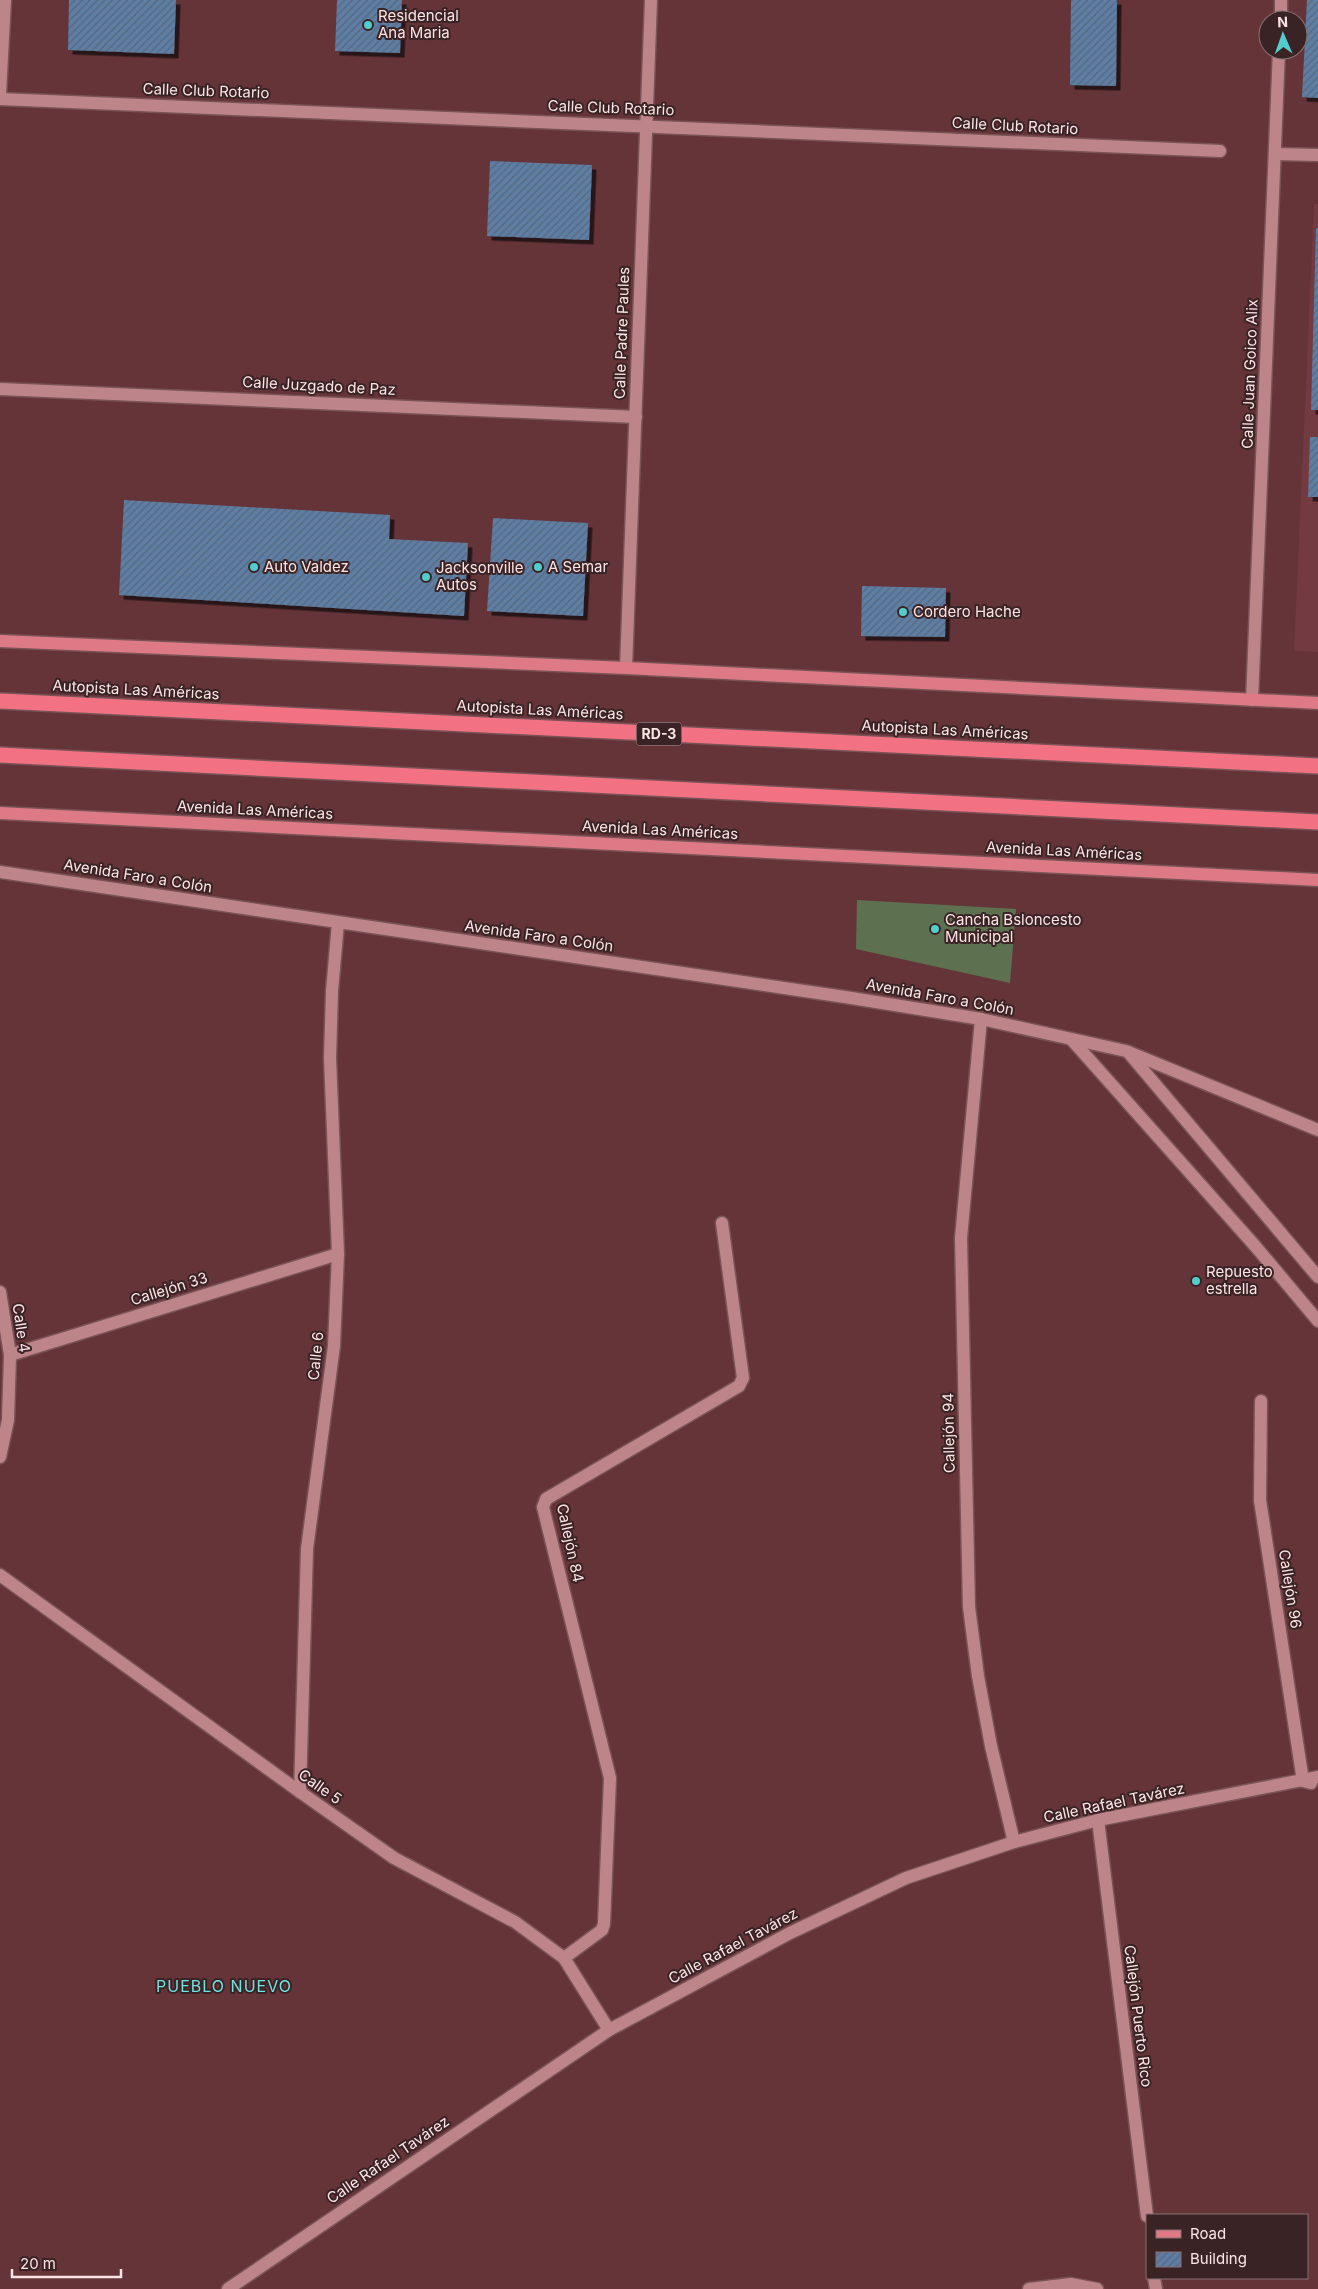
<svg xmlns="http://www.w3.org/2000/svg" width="1318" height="2289" viewBox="0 0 1318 2289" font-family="Inter,sans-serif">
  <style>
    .built { fill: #733a41 }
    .pitch { fill: #5d7151 }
    .building { fill: url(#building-hatch); filter: url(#shadow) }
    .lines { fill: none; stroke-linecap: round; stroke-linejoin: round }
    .minor-casing { stroke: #7a5357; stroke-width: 15 }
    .major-casing { stroke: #7a5357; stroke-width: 15 }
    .highway-casing { stroke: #7a5357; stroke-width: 18 }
    .minor { stroke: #bd8589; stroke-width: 12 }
    .major { stroke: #dd7a85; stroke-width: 12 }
    .highway { stroke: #f27283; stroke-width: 15 }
    .poi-dot { fill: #53cdcb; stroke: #3a2325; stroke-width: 2 }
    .labels { text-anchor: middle; stroke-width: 4; stroke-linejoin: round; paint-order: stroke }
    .shield { fill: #3a2325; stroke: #c2aaab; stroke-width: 1 }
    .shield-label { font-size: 14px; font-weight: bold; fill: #fde4e5 }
    .poi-label { font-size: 15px; fill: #fde4e5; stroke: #3a2325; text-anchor: start }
    .street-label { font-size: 15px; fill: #fde4e5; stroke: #3a2325 }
    .neighbourhood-label { font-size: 16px; letter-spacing: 1px; fill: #74e1de; stroke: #3a2325 }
  </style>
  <defs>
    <pattern id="building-hatch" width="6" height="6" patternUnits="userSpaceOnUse" patternTransform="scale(1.25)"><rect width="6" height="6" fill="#5e7ea4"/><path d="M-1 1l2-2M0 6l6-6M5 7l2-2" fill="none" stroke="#57677e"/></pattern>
    <filter id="shadow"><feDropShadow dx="4.5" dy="4.5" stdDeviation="0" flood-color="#0009"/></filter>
  </defs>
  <rect width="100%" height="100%" fill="#643439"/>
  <polygon class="built" points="1314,204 1318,204 1318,652 1294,651"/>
  <polygon class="pitch" points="857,900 1016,909 1010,983 856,949"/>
  <g class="building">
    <polygon points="69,0 176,0 174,54 68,50"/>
    <polygon points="337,0 402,0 400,53 335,51"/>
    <polygon points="1071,0 1117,0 1116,86 1070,85"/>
    <polygon points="1307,0 1318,0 1318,98 1302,97"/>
    <polygon points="490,161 592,165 589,240 487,236"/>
    <polygon points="1316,228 1318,228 1318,410 1311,410"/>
    <polygon points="1310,437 1318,437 1318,497 1308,497"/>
    <polygon points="124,500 390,515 389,539 468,543 464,616 119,595"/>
    <polygon points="493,518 588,523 583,616 487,611"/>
    <polygon points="862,586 946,588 945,637 861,636"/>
  </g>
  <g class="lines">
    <defs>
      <g id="minor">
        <polyline points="1281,20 1281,0"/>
        <polyline points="0,94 5,0"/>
        <polyline points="0,99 1220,151"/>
        <polyline points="1276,154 1318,155"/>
        <polyline points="0,389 636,417"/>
        <polyline points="626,668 651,0"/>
        <polyline points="1252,700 1279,50"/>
        <polyline points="0,872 845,997 981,1019 1126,1051 1318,1130"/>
        <polyline points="981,1019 961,1238 969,1607 978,1676 991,1746 1014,1842"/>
        <polyline points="1072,1040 1256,1247 1318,1321"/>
        <polyline points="1128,1052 1318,1277"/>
        <polyline points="0,1292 10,1355 8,1420 0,1457"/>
        <polyline points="10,1355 338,1254"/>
        <polyline points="1261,1401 1260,1500 1303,1781 1311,1783"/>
        <polyline points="0,1575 300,1792 394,1858 515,1922 564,1958 609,2030"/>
        <polyline points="300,1792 307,1549 334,1346 338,1254 330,1058 332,991 338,923"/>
        <polyline points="1098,1820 1147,2216"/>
        <polyline points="564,1958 602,1930 604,1924 610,1778 543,1507 546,1499 739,1386 743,1378 722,1223"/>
        <polyline points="1154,2278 1156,2289"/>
        <polyline points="228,2289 609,2030 790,1933 906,1878 1014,1842 1098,1820 1318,1777"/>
        <polyline points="1029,2289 1071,2284 1097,2289"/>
      </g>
      <g id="major">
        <polyline points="0,641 626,668 1318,703"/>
        <polyline points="0,813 1318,880"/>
      </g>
      <g id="highway">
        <polyline points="0,701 1318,766"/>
        <polyline points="0,755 1318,822"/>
      </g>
    </defs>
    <use href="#minor" class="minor-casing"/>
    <use href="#major" class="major-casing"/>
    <use href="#highway" class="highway-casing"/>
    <use href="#minor" class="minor"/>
    <use href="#major" class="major"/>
    <use href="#highway" class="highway"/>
  </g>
  <g class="poi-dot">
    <circle cx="368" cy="25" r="5"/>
    <circle cx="254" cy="567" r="5"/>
    <circle cx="538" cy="567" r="5"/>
    <circle cx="426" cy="577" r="5"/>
    <circle cx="903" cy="612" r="5"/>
    <circle cx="935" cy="929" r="5"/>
    <circle cx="1196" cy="1281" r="5"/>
  </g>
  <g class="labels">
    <rect class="shield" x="636.5" y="722.5" width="45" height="23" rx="4"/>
    <g class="shield-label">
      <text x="659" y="739">RD-3</text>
    </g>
    <g class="poi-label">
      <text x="378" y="21">Residencial<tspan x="378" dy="17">Ana Maria</tspan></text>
      <text x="264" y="572">Auto Valdez</text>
      <text x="548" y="572">A Semar</text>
      <text x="436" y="573">Jacksonville<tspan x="436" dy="17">Autos</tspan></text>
      <text x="913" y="617">Cordero Hache</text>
      <text x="945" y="925">Cancha Bsloncesto<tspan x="945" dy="17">Municipal</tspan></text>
      <text x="1206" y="1277">Repuesto<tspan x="1206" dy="17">estrella</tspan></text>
    </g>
    <g class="street-label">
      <text transform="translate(206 91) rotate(2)" y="5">Calle Club Rotario</text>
      <text transform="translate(611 108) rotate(2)" y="5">Calle Club Rotario</text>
      <text transform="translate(1015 126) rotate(3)" y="5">Calle Club Rotario</text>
      <text transform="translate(622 333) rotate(-88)" y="5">Calle Padre Paules</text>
      <text transform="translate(1250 374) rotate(-88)" y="5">Calle Juan Goico Alix</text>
      <text transform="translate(319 386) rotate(3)" y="5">Calle Juzgado de Paz</text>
      <text transform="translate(136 690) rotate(3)" y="5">Autopista Las Américas</text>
      <text transform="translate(540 710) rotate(3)" y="5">Autopista Las Américas</text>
      <text transform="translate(945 730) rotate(3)" y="5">Autopista Las Américas</text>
      <text transform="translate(255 810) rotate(3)" y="5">Avenida Las Américas</text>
      <text transform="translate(660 830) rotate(3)" y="5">Avenida Las Américas</text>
      <text transform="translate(1064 851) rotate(3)" y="5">Avenida Las Américas</text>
      <text transform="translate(138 876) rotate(9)" y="5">Avenida Faro a Colón</text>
      <text transform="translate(539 936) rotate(8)" y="5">Avenida Faro a Colón</text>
      <text transform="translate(940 997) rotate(10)" y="5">Avenida Faro a Colón</text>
      <text transform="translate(169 1289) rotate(-17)" y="5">Callejón 33</text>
      <text transform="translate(21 1328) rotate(82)" y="5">Calle 4</text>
      <text transform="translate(316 1356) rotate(-84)" y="5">Calle 6</text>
      <text transform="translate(949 1433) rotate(-91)" y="5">Callejón 94</text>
      <text transform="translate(570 1543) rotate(78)" y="5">Callejón 84</text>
      <text transform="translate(1290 1589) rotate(81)" y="5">Callejón 96</text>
      <text transform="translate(320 1787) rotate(35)" y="5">Calle 5</text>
      <text transform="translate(1114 1803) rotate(-12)" y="5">Calle Rafael Tavárez</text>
      <text transform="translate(733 1946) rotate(-28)" y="5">Calle Rafael Tavárez</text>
      <text transform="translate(1138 2016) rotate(83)" y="5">Callejón Puerto Rico</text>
      <text transform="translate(388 2160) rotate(-34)" y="5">Calle Rafael Tavárez</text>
    </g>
    <g class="neighbourhood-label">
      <text x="224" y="1992">PUEBLO NUEVO</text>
    </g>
  </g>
  <rect x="1146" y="2214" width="162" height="65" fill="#3a2325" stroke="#887072"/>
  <rect x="1156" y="2230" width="25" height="8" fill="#dd7a85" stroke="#887072"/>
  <text x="1190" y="2239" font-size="15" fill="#fde4e5">Road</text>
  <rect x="1156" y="2252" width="25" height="15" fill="url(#building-hatch)" stroke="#887072"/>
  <text x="1190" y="2264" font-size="15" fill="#fde4e5">Building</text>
  <g transform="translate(1283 35) rotate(358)"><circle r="24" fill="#3a2325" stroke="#887072"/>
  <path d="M0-4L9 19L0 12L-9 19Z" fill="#53cdcb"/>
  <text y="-8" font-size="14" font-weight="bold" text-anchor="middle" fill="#fde4e5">N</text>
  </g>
  <path d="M12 2269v8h109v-8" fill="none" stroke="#fde4e5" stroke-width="2.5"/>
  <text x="20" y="2269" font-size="15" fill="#fde4e5" stroke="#3a2325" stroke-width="4" paint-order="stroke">20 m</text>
</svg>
